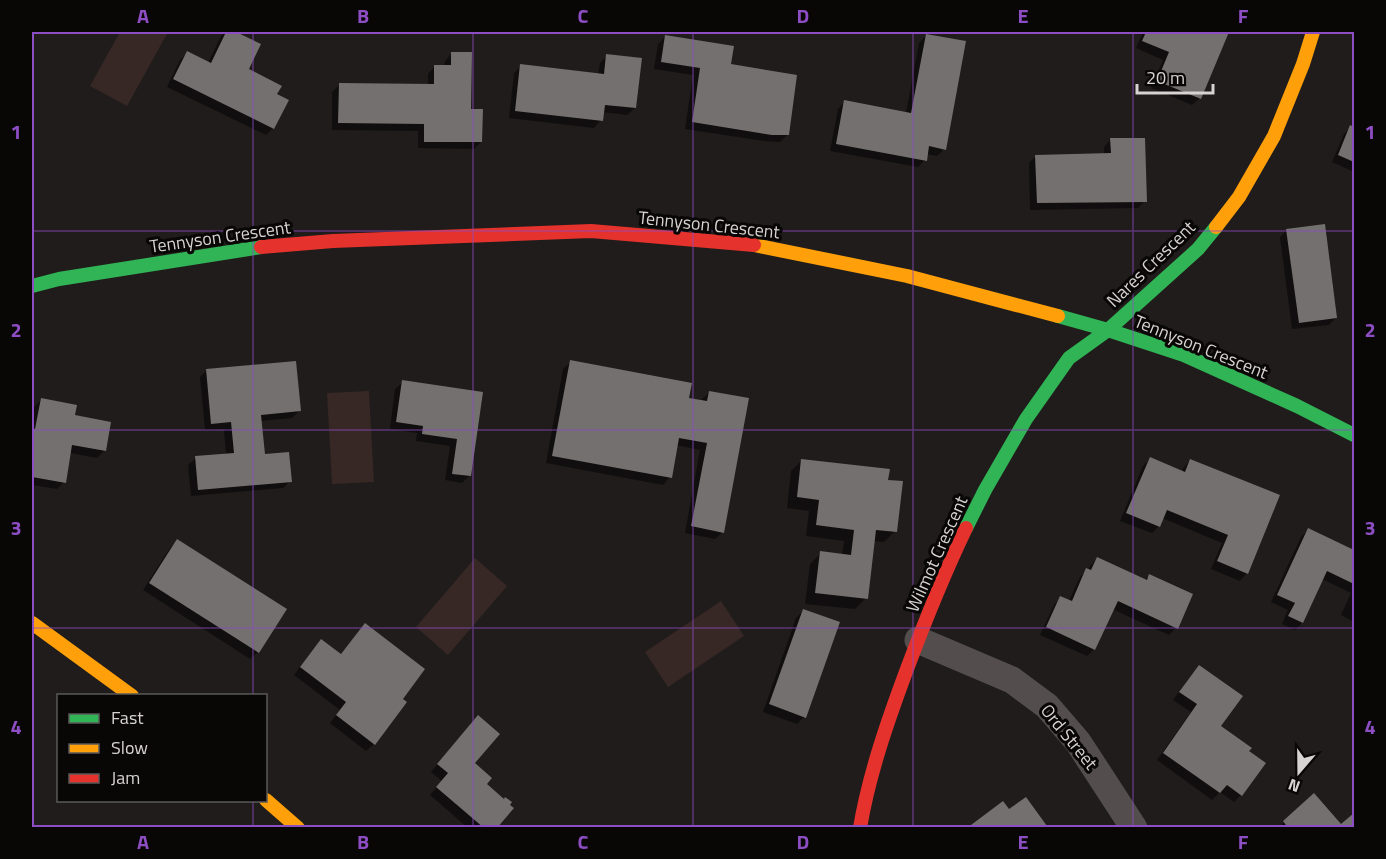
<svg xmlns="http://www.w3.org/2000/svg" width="1386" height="859" viewBox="0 0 1386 859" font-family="'Titillium Web',sans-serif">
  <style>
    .green { fill: #372825 }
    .shadow { fill: #0007 }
    .building { fill: #73706f }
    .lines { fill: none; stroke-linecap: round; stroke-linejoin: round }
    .street { stroke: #534e4d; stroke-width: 27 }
    .fast { stroke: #30b455; stroke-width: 14 }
    .slow { stroke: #ff9f0a; stroke-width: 14 }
    .jam { stroke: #e5322d; stroke-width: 14 }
    .grid { fill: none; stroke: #8d4dc3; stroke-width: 1.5; stroke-opacity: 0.55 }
    .labels { text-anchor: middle; stroke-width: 6; stroke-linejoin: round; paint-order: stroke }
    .street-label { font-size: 18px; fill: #d6d3d2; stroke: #080706 }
    .neatline { fill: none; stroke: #8d4dc3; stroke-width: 2 }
    .grid-label { font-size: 20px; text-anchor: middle; font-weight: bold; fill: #8d4dc3 }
  </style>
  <rect width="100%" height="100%" fill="#1f1c1b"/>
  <g class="green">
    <polygon points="120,32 168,32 127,106 90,86"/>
    <polygon points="369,391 374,482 332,484 327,393"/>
    <polygon points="475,558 507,586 448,655 416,627"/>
    <polygon points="721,601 744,636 668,687 645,652"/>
  </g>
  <g class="shadow">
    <polygon points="226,32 233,32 259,44 247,70 275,95 273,128 266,135 167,87 180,60 187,53 208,63 221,36"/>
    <polygon points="1143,32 1227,32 1200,98 1192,105 1151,88 1163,60 1136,48"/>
    <polygon points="926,36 944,149 937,156 926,154 925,160 918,167 830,151 838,109 845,102 906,113 919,43"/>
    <polygon points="665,37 729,65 788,134 780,142 764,141 685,129 693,75 654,69 658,44"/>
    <polygon points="452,53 469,110 481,142 474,149 418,148 418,131 332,130 332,92 339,85 428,86 428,74 435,66 444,66 445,61"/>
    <polygon points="607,56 635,108 627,115 602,112 601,120 594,128 509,118 514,73 521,66 598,75 600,63"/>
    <polygon points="1351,127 1354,128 1354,172 1332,162 1344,134"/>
    <polygon points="1111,139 1145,201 1138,208 1030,210 1029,163 1036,156 1104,155 1104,147"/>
    <polygon points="1287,230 1336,318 1329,325 1292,329 1280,237"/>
    <polygon points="571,362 687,399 702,402 702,399 710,392 723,532 715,539 685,533 700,450 676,445 670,477 663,485 546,463 563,369"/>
    <polygon points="207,370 299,411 292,418 260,421 263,456 290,481 283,488 191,496 188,465 196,458 226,455 224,429 205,430 200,377"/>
    <polygon points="403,382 481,393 470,475 462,483 445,480 450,446 416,441 417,433 390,429 395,389"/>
    <polygon points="41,400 73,417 105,450 97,458 70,453 64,482 57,489 32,485 32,421 34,407"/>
    <polygon points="1150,459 1182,472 1183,468 1191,460 1247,573 1240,581 1211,569 1222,543 1162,518 1159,526 1152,533 1120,521 1143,466"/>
    <polygon points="802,460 887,481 895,531 884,542 873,541 866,598 855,609 805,604 810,564 821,553 842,556 844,541 806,536 809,511 787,508 791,471"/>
    <polygon points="1308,530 1354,552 1354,622 1341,615 1351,593 1322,579 1302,623 1295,630 1282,624 1288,610 1271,602 1301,537"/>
    <polygon points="177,541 258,652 250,659 143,590 170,548"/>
    <polygon points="1097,559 1145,580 1149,576 1176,628 1169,635 1112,609 1094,649 1087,656 1040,635 1054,605 1061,597 1069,601 1080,577 1087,570 1088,571 1090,566"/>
    <polygon points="803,611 804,717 797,724 763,712 796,618"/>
    <polygon points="365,625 374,744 366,751 330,723 340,710 294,675 314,648 340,655"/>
    <polygon points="1199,667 1219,727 1247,751 1241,795 1234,802 1220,792 1212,800 1157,760 1191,712 1173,700 1192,674"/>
    <polygon points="471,724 473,764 484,784 495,828 468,828 430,795 442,781 431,772"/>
    <polygon points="1314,795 1341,826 1354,815 1354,828 1278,828"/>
  </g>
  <g class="building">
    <polygon points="226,32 236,32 261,44 249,69 282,86 277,94 289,100 274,129 173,79 187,51 211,63"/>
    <polygon points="1146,32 1229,32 1201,99 1157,81 1169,52 1142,41"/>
    <polygon points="926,34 966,41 946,150 929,146 927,161 836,144 844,100 911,113"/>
    <polygon points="665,35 734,46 731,64 797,75 789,135 772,135 692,122 700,68 661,62"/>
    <polygon points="451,52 472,52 471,109 483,109 482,142 424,142 424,124 338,123 339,83 434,84 434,65 451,65"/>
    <polygon points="606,54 642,58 636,108 605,105 603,121 515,111 520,64 604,74"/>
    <polygon points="1350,125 1354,127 1354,162 1338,155"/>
    <polygon points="1110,138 1145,138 1147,202 1037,203 1035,155 1111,153"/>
    <polygon points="1325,224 1337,318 1299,323 1286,229"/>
    <polygon points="570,360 692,383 689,398 707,401 709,391 749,398 724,533 691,526 707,443 679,438 672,478 552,456"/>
    <polygon points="296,361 301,411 261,415 265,454 289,452 292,482 198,490 195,456 234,453 231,422 211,424 206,369"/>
    <polygon points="402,380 483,392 471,476 452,474 457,439 422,434 423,426 396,422"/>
    <polygon points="41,398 77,405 75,415 111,422 106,451 72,445 66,483 32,477 32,428 35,429"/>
    <polygon points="1150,457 1185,472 1190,459 1280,495 1248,574 1217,561 1228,535 1167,510 1160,527 1126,513"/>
    <polygon points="801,459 890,469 888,480 903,481 897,532 876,530 868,599 815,593 820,551 851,555 854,530 816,525 819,500 797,497"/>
    <polygon points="1308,528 1354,550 1354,584 1327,571 1303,623 1288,616 1295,603 1277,595"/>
    <polygon points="177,539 287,609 259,653 149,583"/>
    <polygon points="1097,557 1147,580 1149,574 1193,594 1178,629 1118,601 1095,650 1046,627 1060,596 1072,601 1086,568 1091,570"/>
    <polygon points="803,609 840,622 806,718 769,704"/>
    <polygon points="365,623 425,669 403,699 407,702 375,745 336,715 346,702 300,667 321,639 341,654"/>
    <polygon points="1199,665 1243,696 1221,726 1252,748 1249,751 1266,763 1242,796 1227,785 1220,793 1163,753 1197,704 1179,692"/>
    <polygon points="478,715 500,734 475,763 492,778 487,784 504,799 505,797 512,802 510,805 514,808 497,828 484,828 436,787 448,773 437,764"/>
    <polygon points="1314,793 1341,824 1354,813 1354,828 1288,828 1283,821"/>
    <polygon points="1026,797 1047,826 1045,828 967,828 1003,801 1009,809"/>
  </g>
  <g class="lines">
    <polyline class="street" points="918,640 1012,680 1047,706 1078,742 1134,828"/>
    <g class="fast">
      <polyline points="32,286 59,279 261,247"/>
      <polyline points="1058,316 1108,330 1184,355 1297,406 1354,435"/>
      <polyline points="966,528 985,490 1026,419 1069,358 1108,330 1198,249 1216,227"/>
    </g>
    <g class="slow">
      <polyline points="1216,227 1239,197 1274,136 1303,64 1313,32"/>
      <polyline points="754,245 907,276 1058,316"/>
      <polyline points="32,623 132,696"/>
      <polyline points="266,800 298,828"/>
    </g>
    <g class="jam">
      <polyline points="261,247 333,241 591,231 754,245"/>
      <path d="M860,828C869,774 888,720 907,669C925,621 944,574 966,528"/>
    </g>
  </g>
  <path class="grid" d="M253,32V696M473,32V828M693,32V828M913,32V828M1133,32V828M32,231H1354M32,430H1354M32,628H1354M253,800V828"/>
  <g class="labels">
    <g class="street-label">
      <text transform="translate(709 225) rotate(6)" y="6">Tennyson Crescent</text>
      <text transform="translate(220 237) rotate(-8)" y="6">Tennyson Crescent</text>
      <text transform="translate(1151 264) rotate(-44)" y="6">Nares Crescent</text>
      <text transform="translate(1201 347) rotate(22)" y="6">Tennyson Crescent</text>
      <text transform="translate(937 554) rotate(-66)" y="6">Wilmot Crescent</text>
      <text transform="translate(1069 737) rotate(51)" y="6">Ord Street</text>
    </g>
  </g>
  <rect width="1386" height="859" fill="none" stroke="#080706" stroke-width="66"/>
  <rect x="57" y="694" width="210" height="108" fill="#080706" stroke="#5a5958" stroke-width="1.5"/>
  <rect x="69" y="714" width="30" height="9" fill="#30b455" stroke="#5a5958" stroke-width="1.5"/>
  <text x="111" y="724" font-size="18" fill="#d6d3d2">Fast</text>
  <rect x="69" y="744" width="30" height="9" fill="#ff9f0a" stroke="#5a5958" stroke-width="1.5"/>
  <text x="111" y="754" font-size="18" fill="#d6d3d2">Slow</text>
  <rect x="69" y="774" width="30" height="9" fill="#e5322d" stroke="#5a5958" stroke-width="1.5"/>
  <text x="111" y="784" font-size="18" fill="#d6d3d2">Jam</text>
  <g transform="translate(1299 772) rotate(200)" stroke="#080706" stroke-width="4.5" paint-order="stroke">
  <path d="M0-4.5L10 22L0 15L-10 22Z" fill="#d6d3d2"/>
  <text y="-9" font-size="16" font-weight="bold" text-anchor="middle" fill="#d6d3d2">N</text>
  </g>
  <path d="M1137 84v9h76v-9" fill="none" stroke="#d6d3d2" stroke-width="3"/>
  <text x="1146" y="84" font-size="18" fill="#d6d3d2" stroke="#080706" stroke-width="4.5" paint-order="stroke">20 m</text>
  <rect x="33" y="33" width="1320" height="793" class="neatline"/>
  <g class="grid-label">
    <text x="143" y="23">A</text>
    <text x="363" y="23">B</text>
    <text x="583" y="23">C</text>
    <text x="803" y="23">D</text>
    <text x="1023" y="23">E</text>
    <text x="1243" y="23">F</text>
    <text x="16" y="139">1</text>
    <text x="1370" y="139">1</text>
    <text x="16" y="337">2</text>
    <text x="1370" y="337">2</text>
    <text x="16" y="535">3</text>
    <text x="1370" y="535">3</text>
    <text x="16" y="734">4</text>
    <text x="1370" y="734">4</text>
    <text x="143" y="849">A</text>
    <text x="363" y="849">B</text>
    <text x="583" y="849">C</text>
    <text x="803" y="849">D</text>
    <text x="1023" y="849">E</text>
    <text x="1243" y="849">F</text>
  </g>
</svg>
